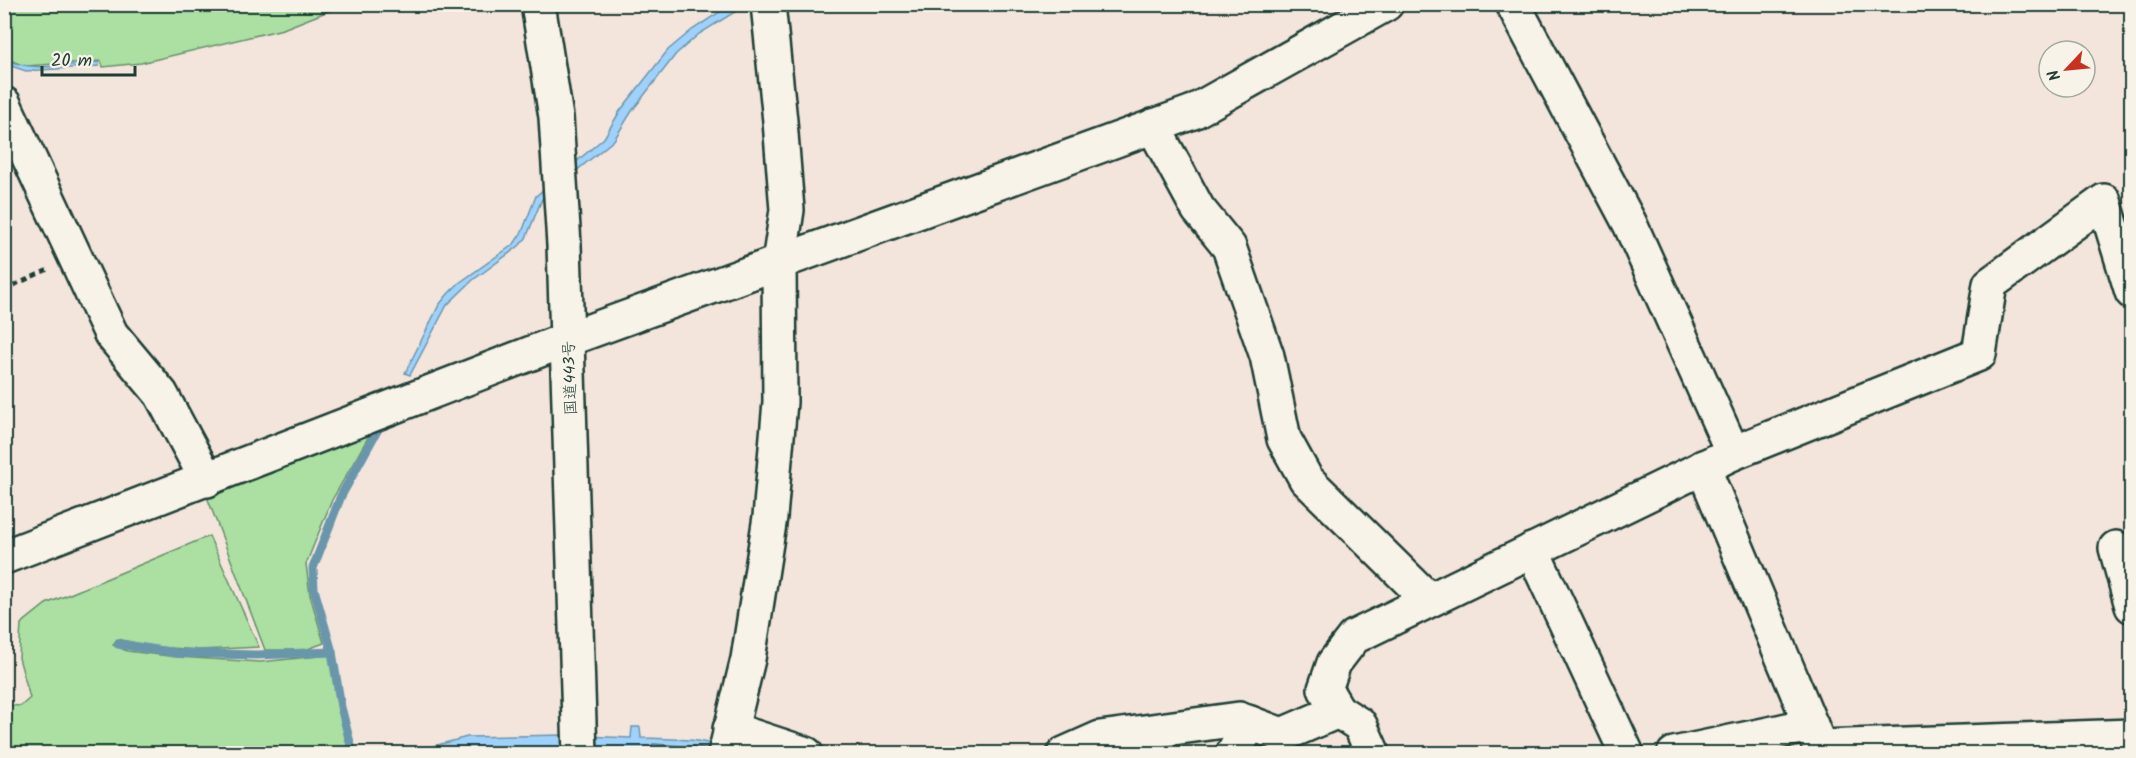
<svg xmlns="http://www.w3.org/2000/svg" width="2136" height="758" viewBox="0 0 2136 758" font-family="Kalam,'Klee One',sans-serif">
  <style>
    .green { fill: #abe0a2; stroke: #658e6b; stroke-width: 1.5 }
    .water { fill: #9ed2fc; stroke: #6b96ac; stroke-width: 1.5 }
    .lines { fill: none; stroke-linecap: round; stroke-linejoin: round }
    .shore { stroke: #527984; stroke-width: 1.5 }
    .stream { stroke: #6b96ac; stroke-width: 9 }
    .minor-casing { stroke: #1f3d34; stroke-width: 38 }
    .highway-casing { stroke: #1f3d34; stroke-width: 38 }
    .path { stroke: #1f3d34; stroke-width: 4; stroke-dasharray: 6 4.5; stroke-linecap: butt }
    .minor { stroke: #f7f3e8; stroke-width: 33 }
    .highway { stroke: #f7f3e8; stroke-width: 33 }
    .labels { text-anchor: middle; stroke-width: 5; stroke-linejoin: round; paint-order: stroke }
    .street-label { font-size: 16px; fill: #1f3d34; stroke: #f7f3e8 }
  </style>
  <rect width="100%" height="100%" fill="#f4e5dc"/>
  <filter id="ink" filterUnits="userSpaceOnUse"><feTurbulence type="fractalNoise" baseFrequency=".0167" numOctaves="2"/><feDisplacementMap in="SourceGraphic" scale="12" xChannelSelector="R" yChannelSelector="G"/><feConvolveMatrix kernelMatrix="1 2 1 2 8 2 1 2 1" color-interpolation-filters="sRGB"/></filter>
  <g filter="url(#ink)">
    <g class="green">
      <polygon points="4,5 5,4 338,5 331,10 283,29 141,63 103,67 101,61 25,66 12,61 5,55"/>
      <polygon points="367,425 370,434 332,500 306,564 310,595 324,643 305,650 265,650 204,489"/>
      <polygon points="209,536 259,647 200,650 156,647 117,639 113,645 127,651 177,657 260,662 329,655 350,753 5,753 5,705 21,706 30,698 19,658 21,624 46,604"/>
    </g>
    <g class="water">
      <polygon points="730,5 746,5 699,34 676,54 632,111 614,140 542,199 526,238 519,246 473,280 447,305 410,375 405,373 439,305 448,294 459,283 514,244 522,232 536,196 604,138 620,111 668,50 692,30"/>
      <path d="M4,57C25,74 72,64 99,62V66L26,71L5,64Z"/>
      <path d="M632,727H640L641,738C680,739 703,738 740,753L609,749L557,751L485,748L464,753L404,754L467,737L563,735L631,738Z"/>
    </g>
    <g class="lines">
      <polyline class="shore" points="651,754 650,747 653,744 708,748"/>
      <g class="stream">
        <polyline points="118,644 177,653 257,655 332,652"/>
        <polyline points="353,754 341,707 332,652 314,589 313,568 341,496 383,420"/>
      </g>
      <defs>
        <g id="minor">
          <polyline points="1513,4 1630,224 1733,453"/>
          <polyline points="4,104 111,334 161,394 207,480"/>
          <polyline points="1153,126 1198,209 1229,247 1267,356 1284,439 1306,479 1429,600"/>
          <polyline points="1703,467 1823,754"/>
          <polyline points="2116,548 2132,606"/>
          <polyline points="1532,550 1627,754"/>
          <polyline points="4,557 568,339 1193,112 1386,4"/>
          <polyline points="1338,711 1360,725 1373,754"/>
          <polyline points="730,729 806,754"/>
          <polyline points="1820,747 2132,736"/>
          <polyline points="725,754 748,659 770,517 780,402 779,263 787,210 780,121 768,4"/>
          <polyline points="1064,754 1100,738 1239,719 1282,735 1338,711 1325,689 1334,663 1354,637 1733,453 1979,354 1990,284 2104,201 2132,292"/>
          <polyline points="1233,754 1250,723"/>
          <polyline points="1674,754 1811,725"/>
        </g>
        <polyline id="highway" points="538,4 556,117 564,245 580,754"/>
      </defs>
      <use href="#minor" class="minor-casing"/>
      <use href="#highway" class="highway-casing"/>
      <polyline class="path" points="4,290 47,270"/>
      <use href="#minor" class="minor"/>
      <use href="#highway" class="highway"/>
    </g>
  </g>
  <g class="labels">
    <g class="street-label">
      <text transform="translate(569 378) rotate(-92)" y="6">国道443号</text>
    </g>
  </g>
  <rect width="2136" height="758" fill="none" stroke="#f7f3e8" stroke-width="24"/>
  <rect x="12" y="12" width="2112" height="734" fill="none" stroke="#1f3d34" stroke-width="2" filter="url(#ink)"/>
  <g transform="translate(2067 69) rotate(244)"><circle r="28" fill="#f7f3e8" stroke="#a1aaa0" stroke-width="1.5"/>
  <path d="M0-4.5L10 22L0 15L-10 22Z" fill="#c8321e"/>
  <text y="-9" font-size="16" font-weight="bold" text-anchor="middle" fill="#1f3d34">N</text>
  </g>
  <path d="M42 66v9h93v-9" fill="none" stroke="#1f3d34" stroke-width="3"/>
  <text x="51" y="66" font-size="18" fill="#1f3d34" stroke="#f7f3e8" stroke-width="4.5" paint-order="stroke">20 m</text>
</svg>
